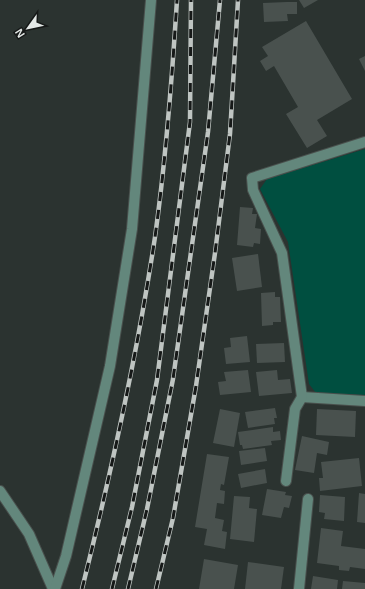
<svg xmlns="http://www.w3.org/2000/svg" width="365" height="589" viewBox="0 0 365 589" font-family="Helvetica,sans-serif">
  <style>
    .green { fill: #004f40 }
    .building { fill: #49514e }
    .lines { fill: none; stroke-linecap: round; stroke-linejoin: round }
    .minor-casing { stroke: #49504d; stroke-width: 12 }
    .minor { stroke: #63877c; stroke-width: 10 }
    .rail-casing { stroke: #bfc5c2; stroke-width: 4.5 }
    .rail { stroke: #161918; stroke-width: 3; stroke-dasharray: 9; stroke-linecap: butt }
  </style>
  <rect width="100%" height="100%" fill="#2b3330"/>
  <polygon class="green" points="365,149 365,395 316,393 309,384 288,242 260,189 267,179"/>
  <g class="building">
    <polygon points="299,0 318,0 304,8"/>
    <polygon points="287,2 297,2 297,14 287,14 288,21 264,22 263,3"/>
    <polygon points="306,21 352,99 317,120 327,136 307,148 286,114 298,107 274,66 266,71 260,61 268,56 262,47"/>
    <polygon points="365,56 365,71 359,59"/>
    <polygon points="240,207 253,208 252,214 257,214 255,228 261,229 260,244 254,243 253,247 237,245"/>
    <polygon points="258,254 262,287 237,291 232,258"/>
    <polygon points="275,292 275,297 280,297 281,322 273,322 273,325 262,326 261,293"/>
    <polygon points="247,336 250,362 226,364 224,348 231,347 230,338"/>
    <polygon points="284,343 285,362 257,363 256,344"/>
    <polygon points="248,370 251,392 220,395 218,382 226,381 224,372"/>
    <polygon points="277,370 278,380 290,379 292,393 259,396 256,372"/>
    <polygon points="275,408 277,418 274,418 275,424 248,428 245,412"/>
    <polygon points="220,409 240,413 234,447 213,443"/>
    <polygon points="317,409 356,411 355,437 316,435"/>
    <polygon points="273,427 273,432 280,431 281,440 271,441 272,445 243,449 242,445 240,445 238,432"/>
    <polygon points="302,436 329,442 327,455 317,453 314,473 295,470"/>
    <polygon points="265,448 267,461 241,465 239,451"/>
    <polygon points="207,454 229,457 224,485 221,484 220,490 225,491 224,504 217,503 215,518 224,520 222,531 227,532 225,549 204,545 207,529 195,527"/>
    <polygon points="359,458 362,486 320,491 319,478 323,478 321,462"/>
    <polygon points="265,469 267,483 241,488 238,474"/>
    <polygon points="267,489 286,492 285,495 292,496 289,508 284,507 281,518 262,515"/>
    <polygon points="359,493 365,494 365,523 357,522"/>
    <polygon points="320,495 345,497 344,521 324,519 325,513 319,512"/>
    <polygon points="234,496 250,497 249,508 257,509 254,542 230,539"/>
    <polygon points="321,528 343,531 341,546 365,549 365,569 350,567 349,571 339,570 339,566 317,563"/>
    <polygon points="204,559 238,565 234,589 199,589"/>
    <polygon points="248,562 284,567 281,589 245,589"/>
    <polygon points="313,576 338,580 337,589 311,589"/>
    <polygon points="343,581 365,583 365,589 342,589"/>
  </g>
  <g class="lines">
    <defs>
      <g id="minor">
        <polyline points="302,397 365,401"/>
        <polyline points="286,481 295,409 302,397 282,253 253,190 252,178 365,142"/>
        <polyline points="0,491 29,534 53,589"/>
        <polyline points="55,589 66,556 110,366 132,229 151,0"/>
        <polyline points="299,589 308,499"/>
      </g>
    </defs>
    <use href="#minor" class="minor-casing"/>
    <use href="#minor" class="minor"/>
    <defs>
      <g id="rail">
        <path d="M82,589C111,473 137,356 155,237C166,159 172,79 177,0"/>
        <polyline points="112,589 132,507 157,380 190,122 191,0"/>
        <polyline points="128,589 147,509 173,379 208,132 220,0"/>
        <polyline points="156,589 173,518 196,386 215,253 230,134 238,0"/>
      </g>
    </defs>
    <use href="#rail" class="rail-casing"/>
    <use href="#rail" class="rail"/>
  </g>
  <g transform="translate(28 28) rotate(237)" stroke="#161918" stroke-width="3" paint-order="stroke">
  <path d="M0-3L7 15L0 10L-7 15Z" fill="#e4e9e7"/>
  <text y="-6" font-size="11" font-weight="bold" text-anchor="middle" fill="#e4e9e7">N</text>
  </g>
</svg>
